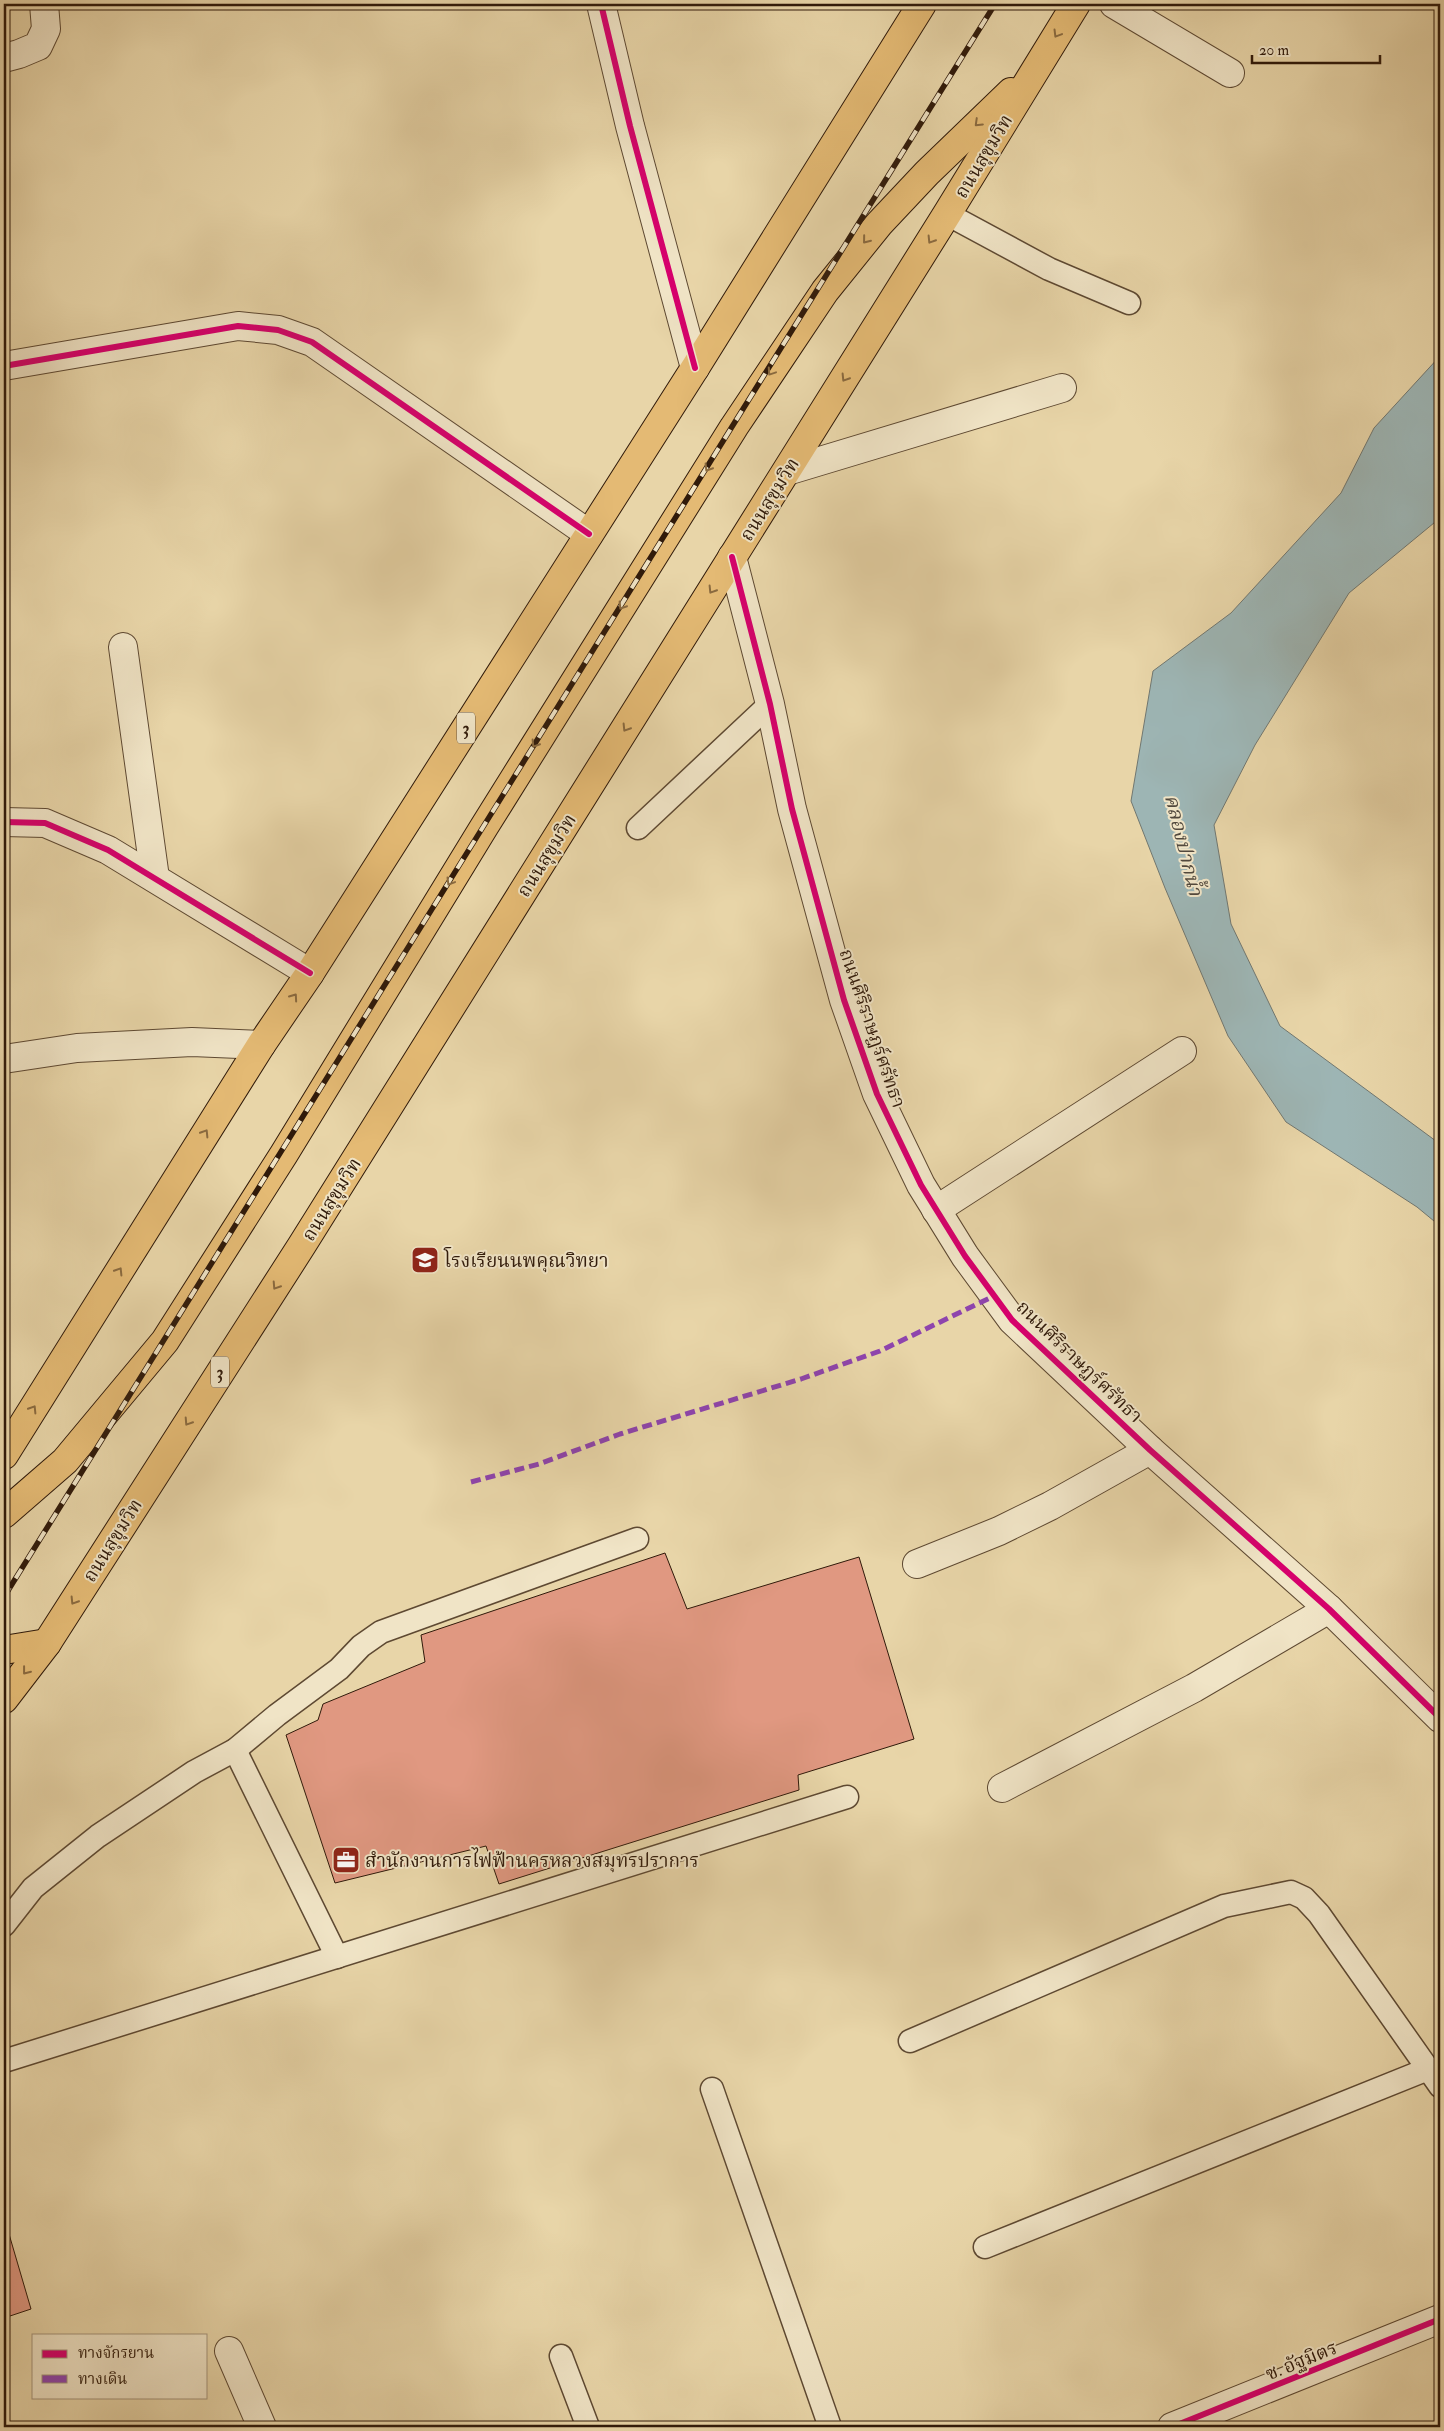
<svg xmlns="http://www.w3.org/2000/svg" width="1444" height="2431" viewBox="0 0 1444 2431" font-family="'IM FELL Double Pica','Noto Serif Thai',serif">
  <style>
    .water { fill: #9db5b4; stroke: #717770 }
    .building { fill: #e09881; stroke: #301a0a }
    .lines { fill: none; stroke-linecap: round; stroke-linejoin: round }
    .service-casing { stroke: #5e4932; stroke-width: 25 }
    .minor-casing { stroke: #5e4932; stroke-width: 30 }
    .tertiary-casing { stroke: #5e4932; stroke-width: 30 }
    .trunk-casing { stroke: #301a0a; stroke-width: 30 }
    .service { stroke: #f0e4c6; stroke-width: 22 }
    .minor { stroke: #f0e4c6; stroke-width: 28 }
    .tertiary { stroke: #f0e4c6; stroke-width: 28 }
    .trunk { stroke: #e4ba74; stroke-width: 28 }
    .rail-casing { stroke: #301a0a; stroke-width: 5.5 }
    .rail { stroke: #f0e4c6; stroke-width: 4; stroke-dasharray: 11; stroke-linecap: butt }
    .quiet { stroke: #8e44ad; stroke-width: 5; stroke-dasharray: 10 5; stroke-linecap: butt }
    .cycleway-casing { stroke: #f0e4c6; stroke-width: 9 }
    .cycleway { stroke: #d6006c; stroke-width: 6 }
    .oneway { stroke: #8a6a3f }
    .labels { text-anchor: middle; stroke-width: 4; stroke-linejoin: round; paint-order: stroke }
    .shield { fill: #f0e4c6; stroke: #6a5742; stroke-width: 1 }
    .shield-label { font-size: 18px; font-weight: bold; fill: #301a0a }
    .street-label { font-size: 19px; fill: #301a0a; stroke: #f0e4c6 }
    .poi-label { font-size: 19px; fill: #301a0a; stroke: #f0e4c6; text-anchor: start }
    .water-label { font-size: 20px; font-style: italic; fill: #51483d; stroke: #f0e4c6 }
  </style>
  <rect width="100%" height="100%" fill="#e8d5a8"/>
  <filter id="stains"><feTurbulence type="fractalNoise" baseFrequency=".004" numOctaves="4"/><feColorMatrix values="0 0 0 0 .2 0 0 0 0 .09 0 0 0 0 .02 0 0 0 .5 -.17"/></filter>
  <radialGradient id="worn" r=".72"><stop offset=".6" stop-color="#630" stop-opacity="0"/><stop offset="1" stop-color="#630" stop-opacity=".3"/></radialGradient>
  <polygon class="water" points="1440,356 1440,518 1349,593 1255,745 1214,825 1231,924 1280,1026 1440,1144 1440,1226 1417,1207 1286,1122 1228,1036 1165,888 1131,801 1153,671 1231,613 1341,493 1374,428"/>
  <g class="building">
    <polygon points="665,1553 687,1609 859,1557 914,1739 798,1775 799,1790 499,1884 486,1846 335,1883 286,1735 318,1720 323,1704 425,1662 421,1635"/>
    <polygon points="4,2217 31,2309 4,2318"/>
  </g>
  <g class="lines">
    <defs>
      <g id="service">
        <polyline points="947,214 1049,269 1129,303"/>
        <polyline points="638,828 770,704"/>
        <polyline points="235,1750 337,1957"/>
        <polyline points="4,1925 33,1888 98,1836 194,1772 235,1750 277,1715 339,1669 361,1646 381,1632 637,1539"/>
        <polyline points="910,2041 1224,1906 1291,1892 1304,1898 1319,1914 1440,2086"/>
        <polyline points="4,2061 847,1797"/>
        <polyline points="712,2089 830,2427"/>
        <polyline points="985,2247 1428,2069"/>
        <polyline points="561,2356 588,2427"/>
      </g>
      <g id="minor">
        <polyline points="601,4 630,126 695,368"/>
        <polyline points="1114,4 1230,73"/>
        <polyline points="4,58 19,54 38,46 46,29 44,4"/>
        <polyline points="4,366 238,326 278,330 312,342 589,534"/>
        <polyline points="787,471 1062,388"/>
        <polyline points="123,647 155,878"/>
        <polyline points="4,822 45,823 108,850 310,973"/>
        <polyline points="4,1059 77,1048 192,1042 261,1045"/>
        <polyline points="936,1210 1182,1051"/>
        <polyline points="917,1564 999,1531 1050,1506 1150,1450"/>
        <polyline points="1002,1788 1194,1688 1329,1609"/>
        <polyline points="229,2351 262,2427"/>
        <polyline points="1172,2427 1440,2319"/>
      </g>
      <polyline id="tertiary" points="732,557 770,704 792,809 844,1000 877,1094 921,1185 965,1256 1012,1320 1150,1450 1329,1609 1440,1718"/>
      <g id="trunk">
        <polyline points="4,1455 261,1045 310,973 695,368 922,4"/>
        <polyline points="4,1514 65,1461 165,1341 284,1154 484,827 734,427 825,291 879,224 927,173 1011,92"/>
        <polyline points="4,1650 47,1643"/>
        <polyline points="4,1699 47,1643 302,1245 947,214 1076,4"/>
      </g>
    </defs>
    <use href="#service" class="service-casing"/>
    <use href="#minor" class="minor-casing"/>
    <use href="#tertiary" class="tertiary-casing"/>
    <use href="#trunk" class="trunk-casing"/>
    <use href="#service" class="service"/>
    <use href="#minor" class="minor"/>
    <use href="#tertiary" class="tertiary"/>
    <use href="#trunk" class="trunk"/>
    <defs>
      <polyline id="rail" points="4,1597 995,4"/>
    </defs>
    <use href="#rail" class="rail-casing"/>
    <use href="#rail" class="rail"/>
    <polyline class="quiet" points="471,1482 539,1464 620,1434 801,1379 880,1351 994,1296"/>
    <defs>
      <g id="cycleway">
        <polyline points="601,4 630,126 695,368"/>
        <polyline points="4,366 238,326 278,330 312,342 589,534"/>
        <polyline points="732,557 770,704 792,809 844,1000 877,1094 921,1185 965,1256 1012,1320 1150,1450 1329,1609 1440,1718"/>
        <polyline points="4,822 45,823 108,850 310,973"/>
        <polyline points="1172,2427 1440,2319"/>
      </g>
    </defs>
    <use href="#cycleway" class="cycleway-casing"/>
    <use href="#cycleway" class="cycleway"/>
  </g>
  <defs><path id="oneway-chevron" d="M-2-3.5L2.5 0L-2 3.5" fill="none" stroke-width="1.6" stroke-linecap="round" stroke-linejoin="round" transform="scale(1.25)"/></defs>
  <g class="oneway">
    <use href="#oneway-chevron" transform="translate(1057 34) rotate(121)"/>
    <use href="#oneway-chevron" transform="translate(978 123) rotate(136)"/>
    <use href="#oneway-chevron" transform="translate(866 240) rotate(129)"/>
    <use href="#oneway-chevron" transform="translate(931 240) rotate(122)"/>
    <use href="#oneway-chevron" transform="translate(771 372) rotate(124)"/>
    <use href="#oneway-chevron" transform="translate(845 378) rotate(122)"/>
    <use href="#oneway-chevron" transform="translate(708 468) rotate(122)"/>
    <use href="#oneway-chevron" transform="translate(712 590) rotate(122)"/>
    <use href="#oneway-chevron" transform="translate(622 606) rotate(122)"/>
    <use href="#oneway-chevron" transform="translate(626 728) rotate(122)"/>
    <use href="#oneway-chevron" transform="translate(535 744) rotate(122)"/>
    <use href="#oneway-chevron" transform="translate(450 882) rotate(121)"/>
    <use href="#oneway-chevron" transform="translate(294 997) rotate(-55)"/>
    <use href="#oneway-chevron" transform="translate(205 1133) rotate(-58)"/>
    <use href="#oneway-chevron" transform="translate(119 1271) rotate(-58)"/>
    <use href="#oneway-chevron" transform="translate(276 1286) rotate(123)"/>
    <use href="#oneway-chevron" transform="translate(33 1409) rotate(-58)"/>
    <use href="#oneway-chevron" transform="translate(188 1422) rotate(123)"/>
    <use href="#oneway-chevron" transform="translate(74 1601) rotate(122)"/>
    <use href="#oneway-chevron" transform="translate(26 1671) rotate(128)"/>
  </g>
  <defs>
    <symbol id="school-square" viewBox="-11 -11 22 22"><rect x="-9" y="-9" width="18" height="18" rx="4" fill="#8f2418" stroke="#f0e4c6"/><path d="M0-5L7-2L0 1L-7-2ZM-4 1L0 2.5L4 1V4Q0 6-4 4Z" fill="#fff"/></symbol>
    <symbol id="office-square" viewBox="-11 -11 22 22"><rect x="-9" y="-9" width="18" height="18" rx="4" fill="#8f2418" stroke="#f0e4c6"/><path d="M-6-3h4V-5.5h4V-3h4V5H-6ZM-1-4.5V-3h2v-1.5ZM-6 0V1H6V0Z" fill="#fff"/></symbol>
  </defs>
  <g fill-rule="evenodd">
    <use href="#school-square" x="409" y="1244" width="32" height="32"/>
    <use href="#office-square" x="330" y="1844" width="32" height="32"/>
  </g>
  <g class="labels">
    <g class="shield">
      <rect x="457" y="712.5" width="18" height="31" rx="4"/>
      <rect x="211" y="1356.5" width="18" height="31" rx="4"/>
    </g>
    <g class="shield-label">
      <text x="466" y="734">3</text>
      <text x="220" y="1378">3</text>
    </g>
    <g class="street-label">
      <text transform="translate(983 156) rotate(-59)" y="7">ถนนสุขุมวิท</text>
      <text transform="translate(769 499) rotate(-58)" y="7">ถนนสุขุมวิท</text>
      <text transform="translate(546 855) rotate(-58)" y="7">ถนนสุขุมวิท</text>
      <text transform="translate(873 1028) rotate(71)" y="7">ถนนศิริราษฎร์ศรัทธา</text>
      <text transform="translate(331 1199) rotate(-58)" y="7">ถนนสุขุมวิท</text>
      <text transform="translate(1080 1361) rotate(44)" y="7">ถนนศิริราษฎร์ศรัทธา</text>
      <text transform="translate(112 1540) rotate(-58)" y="7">ถนนสุขุมวิท</text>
      <text transform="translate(1301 2360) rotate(-22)" y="7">ซ. อัฐมิตร</text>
    </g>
    <g class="poi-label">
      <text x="444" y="1267">โรงเรียนนพคุณวิทยา</text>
      <text x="365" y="1867">สำนักงานการไฟฟ้านครหลวงสมุทรปราการ</text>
    </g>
    <g class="water-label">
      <text transform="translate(1184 845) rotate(76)" y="7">คลองปากน้ำ</text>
    </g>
  </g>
  <rect width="1444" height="2431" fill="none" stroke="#e8d5a8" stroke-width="20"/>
  <rect x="5" y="5" width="1434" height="2421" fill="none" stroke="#301a0a" stroke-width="2.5"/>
  <rect x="10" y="10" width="1424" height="2411" fill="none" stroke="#301a0a"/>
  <rect x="32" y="2334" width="175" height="65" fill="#f0e4c6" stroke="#a3937b"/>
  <rect x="42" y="2350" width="25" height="8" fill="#d6006c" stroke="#a3937b"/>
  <text x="78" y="2358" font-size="15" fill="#301a0a">ทางจักรยาน</text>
  <rect x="42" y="2375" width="25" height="8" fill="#8e44ad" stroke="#a3937b"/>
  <text x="78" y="2384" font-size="15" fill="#301a0a">ทางเดิน</text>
  <path d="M1252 55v8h128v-8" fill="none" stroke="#301a0a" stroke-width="2.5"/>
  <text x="1259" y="55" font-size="15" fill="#301a0a" stroke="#f0e4c6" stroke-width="4" paint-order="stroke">20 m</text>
  <rect width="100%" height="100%" filter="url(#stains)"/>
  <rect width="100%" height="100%" fill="url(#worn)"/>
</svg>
